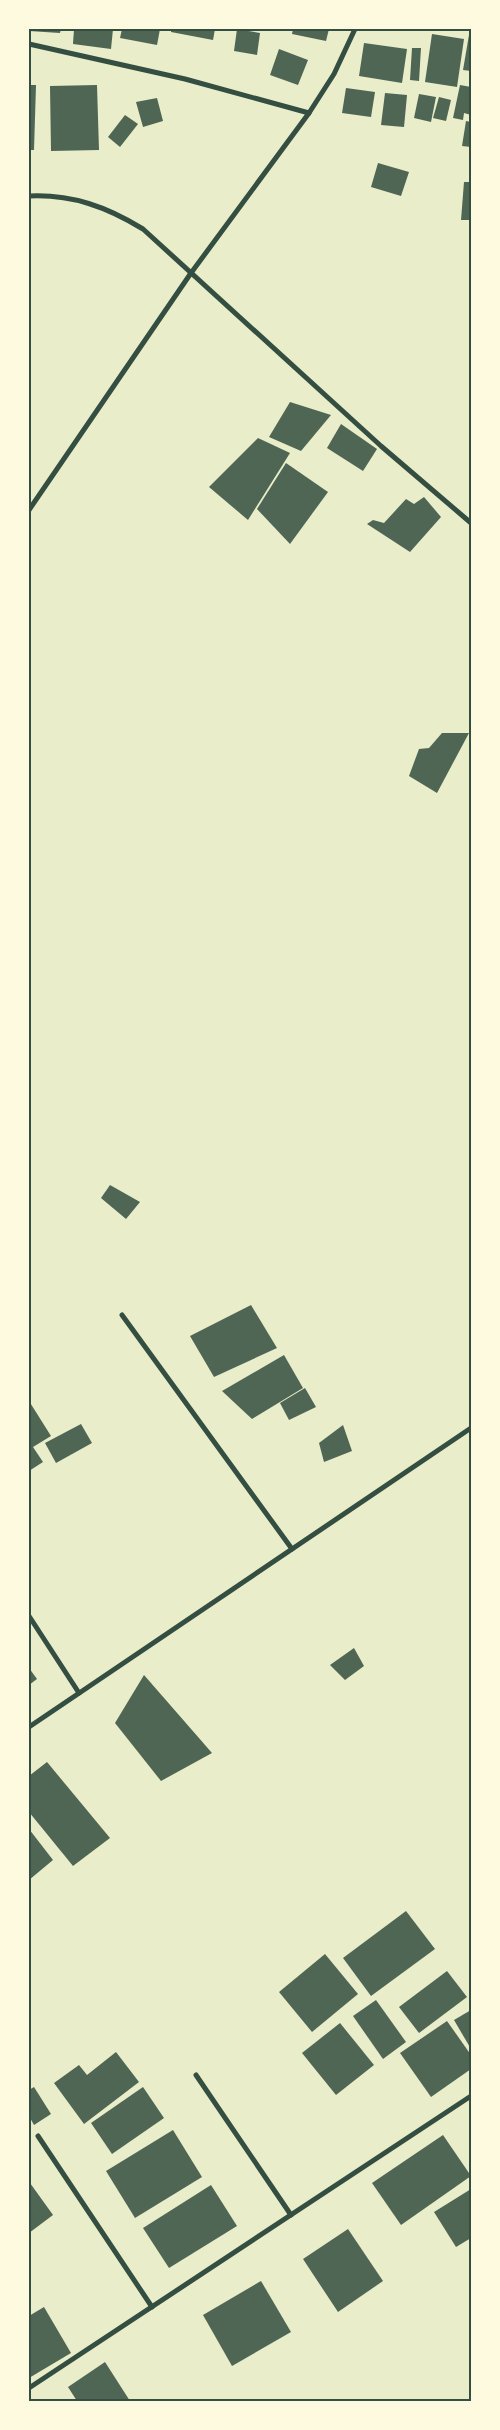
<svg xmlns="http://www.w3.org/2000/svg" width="500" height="2430" viewBox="0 0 500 2430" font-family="'Roboto Condensed',sans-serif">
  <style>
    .building { fill: #4f6655 }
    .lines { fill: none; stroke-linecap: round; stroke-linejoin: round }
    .minor { stroke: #344e41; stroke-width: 5 }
    .neatline { fill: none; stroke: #344e41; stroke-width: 2 }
  </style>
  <rect width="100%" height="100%" fill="#e9edc9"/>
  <g class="building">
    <polygon points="29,29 61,29 60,33 29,31"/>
    <polygon points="74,29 113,29 111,49 73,44"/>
    <polygon points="122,29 160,29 157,45 120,38"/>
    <polygon points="171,29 215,29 213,40 171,32"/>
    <polygon points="237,29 260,33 257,55 234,51"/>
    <polygon points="293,29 329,29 326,41 292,34"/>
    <polygon points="470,29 471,29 471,71 463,70"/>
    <polygon points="432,34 464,39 457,87 425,82"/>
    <polygon points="364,43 407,49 402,83 359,76"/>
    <polygon points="412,48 421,48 419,81 410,80"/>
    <polygon points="279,49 308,60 298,85 270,75"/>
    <polygon points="29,85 36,85 34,150 29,150"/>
    <polygon points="97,85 99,150 51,151 50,86"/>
    <polygon points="460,85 471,87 471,115 464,113 463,120 453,118"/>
    <polygon points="346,88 375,92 371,117 342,113"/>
    <polygon points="385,93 407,95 404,127 381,125"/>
    <polygon points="419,94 436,97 431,122 414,118"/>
    <polygon points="439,97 451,100 446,121 433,118"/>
    <polygon points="157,98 163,121 143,127 136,102"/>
    <polygon points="125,115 138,124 120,147 108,137"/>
    <polygon points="466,121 471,122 471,147 462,146"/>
    <polygon points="378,163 409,172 401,196 371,187"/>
    <polygon points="464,182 471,182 471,220 461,220"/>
    <polygon points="290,402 331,415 301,451 269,437"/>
    <polygon points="341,424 377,449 363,471 327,448"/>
    <polygon points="258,438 290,453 248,520 209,487"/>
    <polygon points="286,463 328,492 290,544 257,509"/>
    <polygon points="424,497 441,517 410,552 367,524 373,520 384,523 406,499 414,504"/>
    <polygon points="442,733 469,733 437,793 409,776 419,749 429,748"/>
    <polygon points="110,1185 140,1202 126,1219 101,1198"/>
    <polygon points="251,1305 277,1348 214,1377 190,1336"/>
    <polygon points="284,1355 303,1388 252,1419 222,1391"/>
    <polygon points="305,1388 316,1407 289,1420 280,1403"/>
    <polygon points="29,1401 51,1436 33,1447 43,1462 29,1471"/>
    <polygon points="81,1424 92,1443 56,1463 45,1443"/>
    <polygon points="343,1425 352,1451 324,1462 319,1443"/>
    <polygon points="354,1648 364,1666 345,1680 330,1665"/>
    <polygon points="29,1668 37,1679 29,1685"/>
    <polygon points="144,1675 212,1753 161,1781 115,1723"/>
    <polygon points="47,1762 110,1838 73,1866 29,1812 29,1776"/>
    <polygon points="29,1829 53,1860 29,1880"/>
    <polygon points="406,1911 435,1949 371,1996 343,1958"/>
    <polygon points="325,1954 358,1994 312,2032 279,1992"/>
    <polygon points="447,1971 467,1997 419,2033 399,2007"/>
    <polygon points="376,2000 406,2042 383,2059 353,2016"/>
    <polygon points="471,2010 471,2049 454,2020"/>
    <polygon points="447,2021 471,2055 471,2069 431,2097 400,2053"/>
    <polygon points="340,2023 374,2065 336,2095 302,2053"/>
    <polygon points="116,2052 139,2082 84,2124 54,2083 79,2065 87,2075"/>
    <polygon points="34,2087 51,2114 34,2125 29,2116 29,2090"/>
    <polygon points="143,2087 164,2118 112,2154 91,2123"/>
    <polygon points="173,2130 202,2177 135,2218 106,2171"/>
    <polygon points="443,2135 471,2176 401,2225 372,2183"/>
    <polygon points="30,2183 53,2215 29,2233 29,2184"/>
    <polygon points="211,2185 237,2226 169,2268 143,2228"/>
    <polygon points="471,2189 471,2238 456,2247 434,2212"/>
    <polygon points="348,2229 383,2281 338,2312 303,2259"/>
    <polygon points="261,2281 291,2332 232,2366 203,2315"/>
    <polygon points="44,2307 71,2353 29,2378 29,2316"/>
    <polygon points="105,2362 130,2401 77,2401 68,2387"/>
  </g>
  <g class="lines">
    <g class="minor">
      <polyline points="29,44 185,79 309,113"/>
      <path d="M29,196C72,194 107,207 143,229L381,446L471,523"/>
      <polyline points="29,510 191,273 309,113 334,74 355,29"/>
      <polyline points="122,1315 292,1549"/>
      <polyline points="29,1616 79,1693"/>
      <polyline points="29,1727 471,1428"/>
      <polyline points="196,2075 291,2215"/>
      <polyline points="38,2136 152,2307"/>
      <polyline points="29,2388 471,2096"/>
    </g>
  </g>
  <rect width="500" height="2430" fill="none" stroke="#fefae0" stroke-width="60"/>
  <rect x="30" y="30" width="440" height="2370" class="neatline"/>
</svg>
